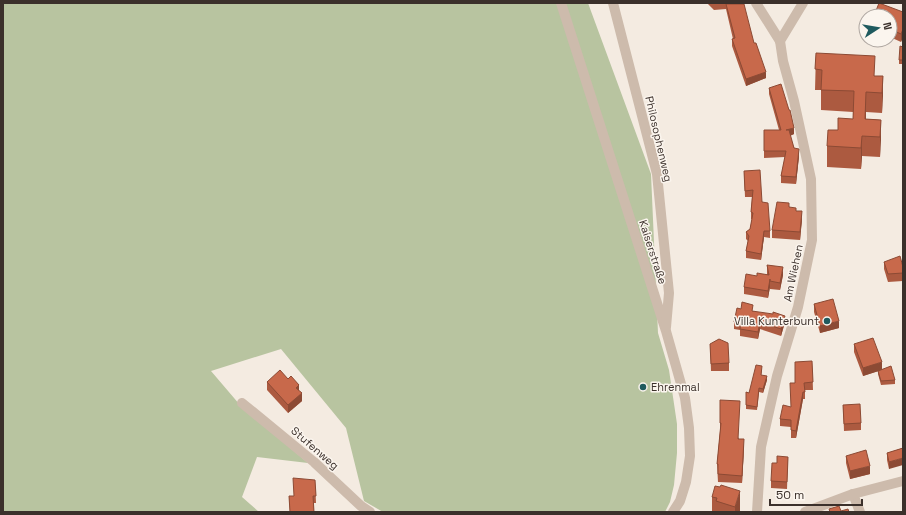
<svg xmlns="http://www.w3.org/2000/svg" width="906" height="515" viewBox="0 0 906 515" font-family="'Space Grotesk',sans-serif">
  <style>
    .green { fill: #b8c4a0 }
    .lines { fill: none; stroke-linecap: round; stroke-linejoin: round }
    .street { stroke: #cdbbac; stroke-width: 10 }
    .wall { fill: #ac5a40 }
    .shaded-wall { fill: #8c4a34 }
    .building { fill: #c8694b; stroke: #8c4a34 }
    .poi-dot { fill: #1f5a5e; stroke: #fbf5ee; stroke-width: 1.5 }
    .labels { text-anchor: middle; stroke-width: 3; stroke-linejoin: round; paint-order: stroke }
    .street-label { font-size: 11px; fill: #3b302b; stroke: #fbf5ee }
    .poi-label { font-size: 11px; fill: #3b302b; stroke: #fbf5ee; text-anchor: end }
  </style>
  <rect width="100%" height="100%" fill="#f4ebe1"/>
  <polygon class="green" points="3,3 588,3 651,174 658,333 669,370 677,424 677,453 674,485 670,502 665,512 383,512 364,501 346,428 281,349 211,371 240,405 308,463 257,457 242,497 259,512 3,512"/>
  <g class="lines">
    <g class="street">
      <polyline points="561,3 666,331 685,398 689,428 690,456 686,482 680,501 673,512"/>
      <polyline points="613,3 657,174 669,293 666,327"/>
      <polyline points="756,3 780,41"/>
      <polyline points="242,403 314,462 361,506 370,512"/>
      <polyline points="853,494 860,512"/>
      <polyline points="757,512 761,447 777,376 798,307 812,240 811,179 794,101 783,61 780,41 803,3"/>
      <polyline points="805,512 853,494 903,481"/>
    </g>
  </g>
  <g class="wall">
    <polygon points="707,3 731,3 731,4 754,43 766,78 746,86 732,46 732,39 733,39 726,9 714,10"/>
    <polygon points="903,12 903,37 901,42 890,37 890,16"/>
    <polygon points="903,47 903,64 899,64 899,60"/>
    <polygon points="816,53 875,76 883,76 882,113 866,112 866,119 881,120 880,157 862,156 861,169 827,167 827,146 838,130 853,119 853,112 821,110 821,90 815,90"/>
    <polygon points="769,88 794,134 790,136 794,148 799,156 796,184 781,183 781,176 785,157 764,158 764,130 779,130 769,94"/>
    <polygon points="744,171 762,202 770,231 770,238 764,237 761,260 746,258 746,251 748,241 746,239 746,232 750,229 752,219 751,219 751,212 752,197 745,197"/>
    <polygon points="789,207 796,211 802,219 800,240 772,238 772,230"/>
    <polygon points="884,262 903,267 903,281 888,282 884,269"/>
    <polygon points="767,265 783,275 780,290 770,289 770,287 768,298 744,294 744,287 757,276 767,275"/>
    <polygon points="814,304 839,328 820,333 814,312"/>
    <polygon points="753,311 785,322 781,336 760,329 758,339 740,336 740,330 734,329 734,322"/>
    <polygon points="710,344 729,363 729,371 711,371"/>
    <polygon points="854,344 882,369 895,380 895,384 881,385 878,374 878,371 863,376 854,352"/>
    <polygon points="812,361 813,390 805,390 805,399 803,399 796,438 791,438 791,427 780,426 780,419 791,407 795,383"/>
    <polygon points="762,370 761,375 767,380 763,393 759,392 757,410 746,409 746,392 749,393"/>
    <polygon points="267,382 299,391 302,401 288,413 267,390"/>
    <polygon points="720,400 739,439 744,447 742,483 718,482 717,464 720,431"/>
    <polygon points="843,405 861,423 861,430 844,431"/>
    <polygon points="903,448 889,469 887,460 887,453"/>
    <polygon points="846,456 870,474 850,479 846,463"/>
    <polygon points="788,457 787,489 771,488 771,481 777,463"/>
    <polygon points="315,480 316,503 314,503 314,512 290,512 289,496 294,496"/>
    <polygon points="720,487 740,511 740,512 712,512 712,497"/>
  </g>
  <g class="shaded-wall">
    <polygon points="903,29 903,37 901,42 901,34"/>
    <polygon points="766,72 766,78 746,86 746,79"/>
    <polygon points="883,76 883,96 882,113 882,93"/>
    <polygon points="866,92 866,112 865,140 865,119"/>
    <polygon points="881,120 881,140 880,157 880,137"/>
    <polygon points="794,128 794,134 786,137 786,130"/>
    <polygon points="862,136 862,156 861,169 861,148"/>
    <polygon points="799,149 799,156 796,184 796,177"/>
    <polygon points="802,211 802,219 800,240 800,232"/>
    <polygon points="764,231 764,237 761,260 761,254"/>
    <polygon points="783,267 783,275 780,290 780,283"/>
    <polygon points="770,279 770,287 768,298 768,291"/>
    <polygon points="785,316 785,322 781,336 781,329"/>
    <polygon points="839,321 839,328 820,333 820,326"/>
    <polygon points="760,322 760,329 758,339 758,332"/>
    <polygon points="882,362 882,370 863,376 863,368"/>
    <polygon points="767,376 767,380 763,393 763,389"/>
    <polygon points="299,385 299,393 296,388"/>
    <polygon points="803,392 803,399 796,438 796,431"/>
    <polygon points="302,393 302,401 288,413 288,405"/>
    <polygon points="744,439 744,447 742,483 742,476"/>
    <polygon points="903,458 903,465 889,469 889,462"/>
    <polygon points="870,466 870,474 850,479 850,471"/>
    <polygon points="740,491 740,512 735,512 735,507"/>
  </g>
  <g class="building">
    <polygon points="879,3 903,12 903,29 901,34 890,29 890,16 874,16"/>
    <polygon points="726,4 744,4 754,43 756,43 766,72 746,79 732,39 735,38"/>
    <polygon points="900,46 903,47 903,60 899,60"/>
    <polygon points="816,53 875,56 874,76 883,76 882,93 866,92 865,119 881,120 880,137 862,136 861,148 827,146 828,130 838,130 838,118 853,119 854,91 821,90 822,70 815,69"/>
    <polygon points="781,84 789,110 790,110 794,128 786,130 789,130 794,148 799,149 796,177 781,176 786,151 764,151 764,130 781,130 769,88"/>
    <polygon points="760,170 762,202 768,203 770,231 764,231 761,254 746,251 749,236 746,232 750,229 753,213 751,212 753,190 745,191 744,171"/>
    <polygon points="777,202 789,203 789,207 796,208 796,211 802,211 800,232 772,230"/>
    <polygon points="900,256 903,267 903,273 888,274 884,262"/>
    <polygon points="767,265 783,267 780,283 770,281 770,279 768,291 744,287 746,274 757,276 757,273 769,275"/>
    <polygon points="833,299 839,321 820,326 814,304"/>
    <polygon points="742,302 753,305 752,311 773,314 773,312 785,316 781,329 760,322 758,332 740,329 741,323 734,322 737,308 741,309"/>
    <polygon points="873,338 882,362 863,368 854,344"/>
    <polygon points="719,339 728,343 729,363 711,364 710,344"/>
    <polygon points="812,361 813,382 804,383 805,392 803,392 796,431 791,430 791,420 780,419 783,405 791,407 790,383 795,383 795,362"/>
    <polygon points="756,365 762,366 761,375 767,376 763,389 759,388 757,407 746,405 746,392 749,393"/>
    <polygon points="891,366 895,380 881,381 878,371"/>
    <polygon points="280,370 288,379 291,376 299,385 296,388 302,393 288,405 267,382"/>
    <polygon points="720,400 740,401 738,439 744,439 742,476 718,474 718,464 717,464 721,423 720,423"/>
    <polygon points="860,404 861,423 844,424 843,405"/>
    <polygon points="903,448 903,458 889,462 887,453"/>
    <polygon points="866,450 870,466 850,471 846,456"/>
    <polygon points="777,456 788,457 787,482 771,481 772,463 777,463"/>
    <polygon points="293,478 315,480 316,496 313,496 314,512 290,512 289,496 294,496"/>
    <polygon points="721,485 740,491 735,507 716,501 717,498 712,497 715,486 720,487"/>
    <polygon points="839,506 841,511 848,509 849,512 830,512 829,509"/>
  </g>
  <g class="poi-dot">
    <circle cx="827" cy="321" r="4"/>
    <circle cx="643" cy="387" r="4"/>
  </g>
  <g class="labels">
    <g class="street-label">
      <text transform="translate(659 139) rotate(77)" y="4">Philosophenweg</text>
      <text transform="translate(653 252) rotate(72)" y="4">Kaiserstraße</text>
      <text transform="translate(793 273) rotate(-78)" y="4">Am Wiehen</text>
      <text transform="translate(315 448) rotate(41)" y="4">Stufenweg</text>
    </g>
    <g class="poi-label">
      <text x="819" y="325">Villa Kunterbunt</text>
      <text x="651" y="391" text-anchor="start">Ehrenmal</text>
    </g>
  </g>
  <rect width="906" height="515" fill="none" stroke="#3b302b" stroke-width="8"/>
  <g transform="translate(878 28) rotate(78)"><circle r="19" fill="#fbf5ee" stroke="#aea6a0"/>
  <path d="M0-3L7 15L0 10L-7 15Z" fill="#1f5a5e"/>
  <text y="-6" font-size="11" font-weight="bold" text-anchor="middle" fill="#3b302b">N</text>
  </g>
  <path d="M770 499v6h92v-6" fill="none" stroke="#3b302b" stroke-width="2"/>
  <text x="776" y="499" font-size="12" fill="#3b302b" stroke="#fbf5ee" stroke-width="3" paint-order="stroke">50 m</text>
</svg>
